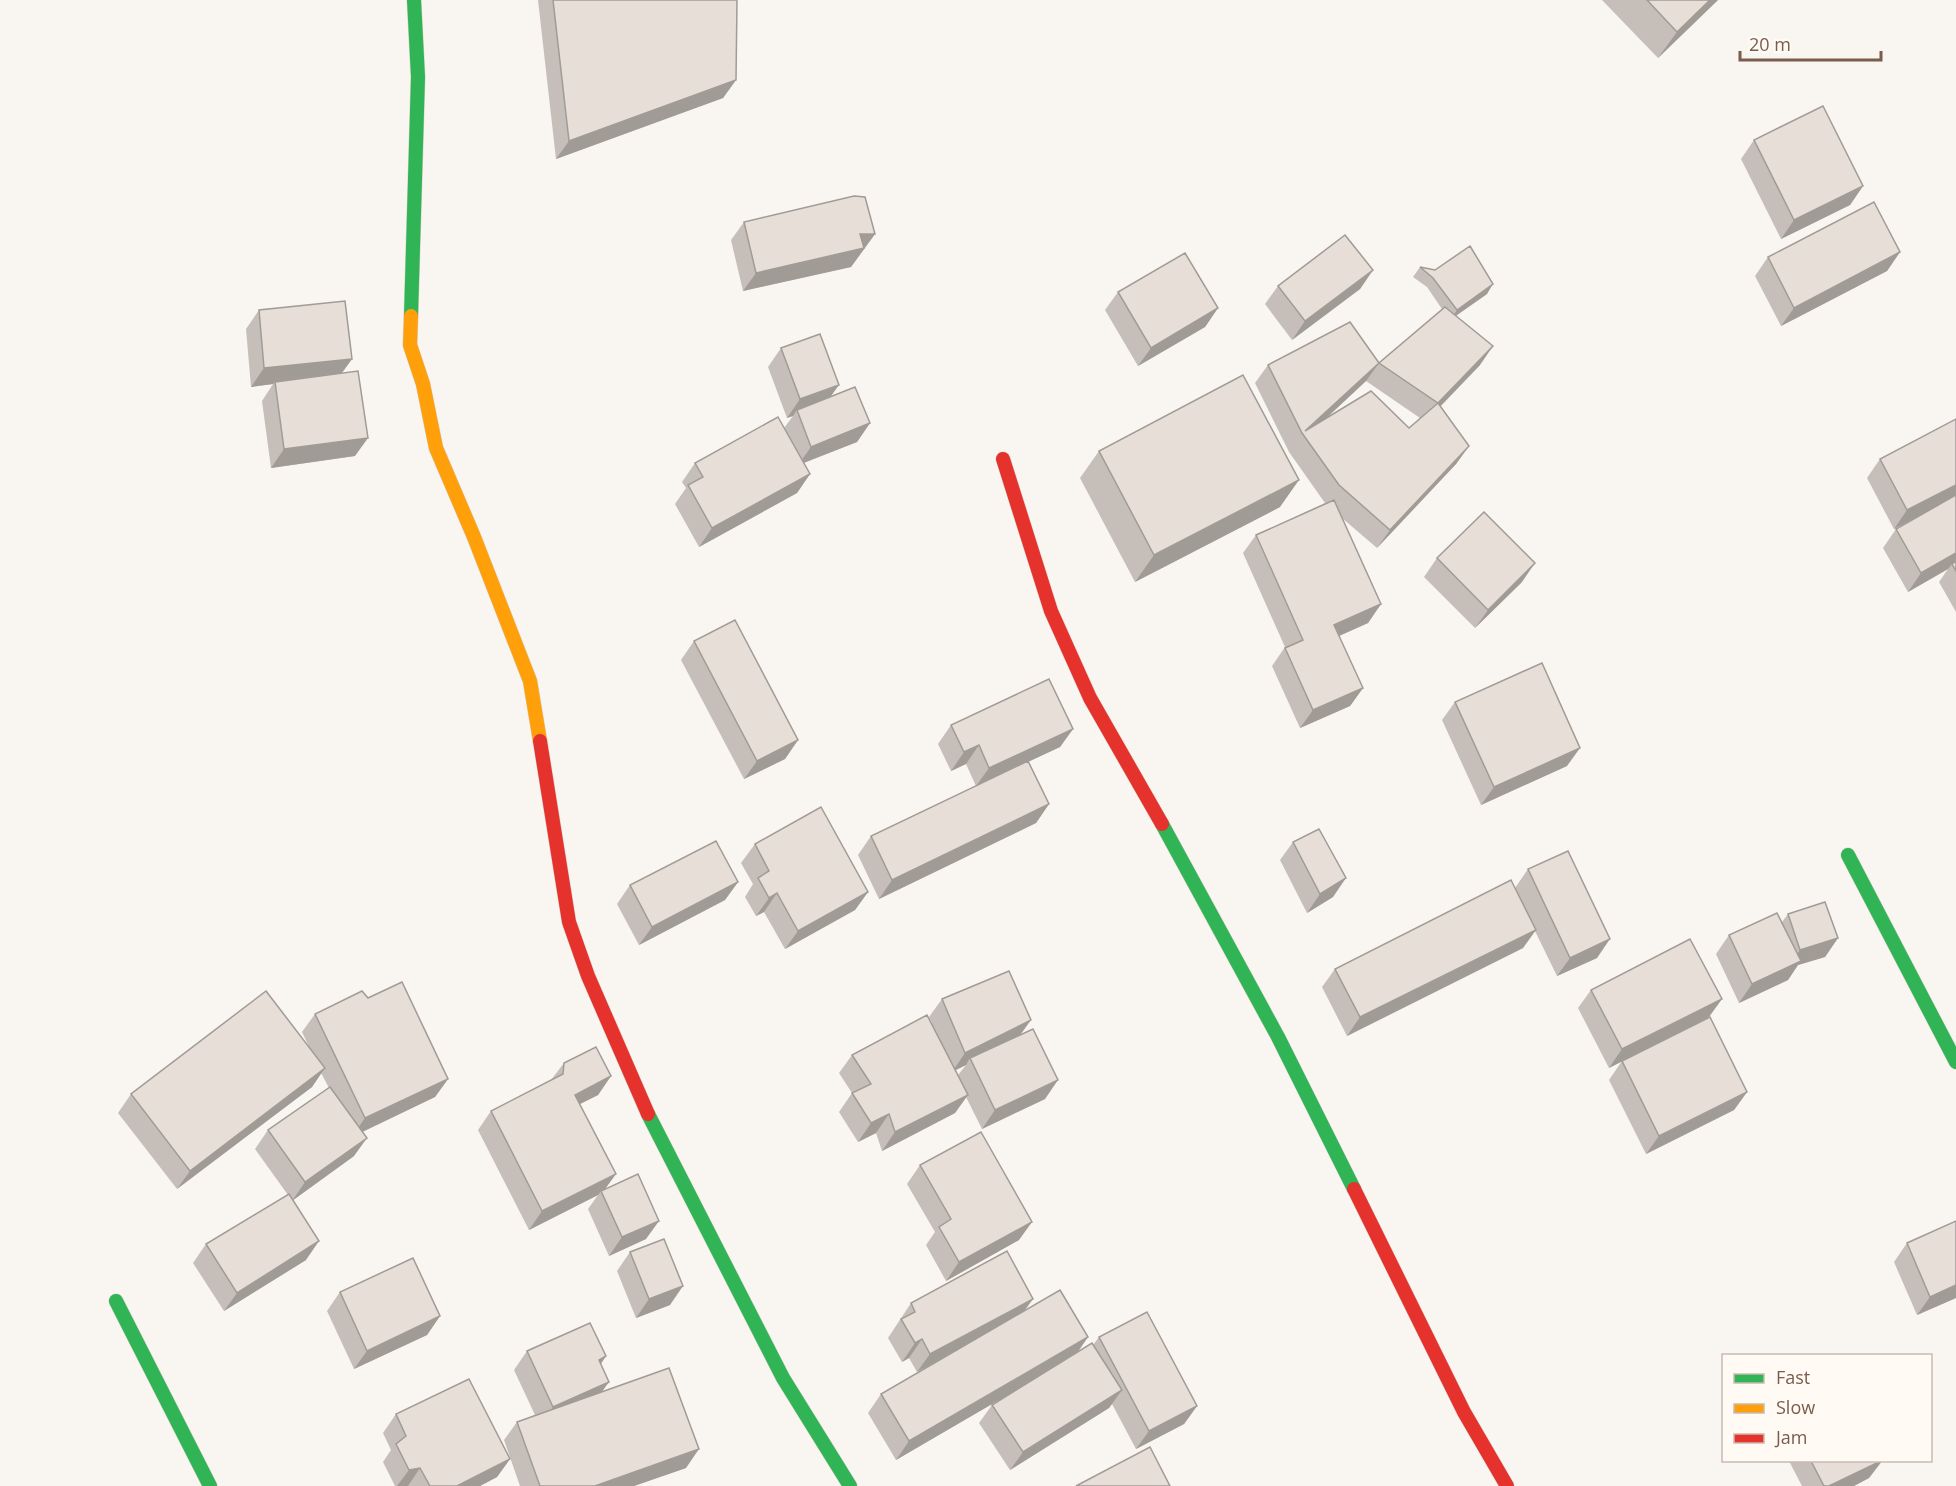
<svg xmlns="http://www.w3.org/2000/svg" width="1956" height="1486" viewBox="0 0 1956 1486" font-family="'Open Sans',sans-serif">
  <style>
    .lines { fill: none; stroke-linecap: round; stroke-linejoin: round }
    .fast-casing { stroke: #d9d2cb; stroke-width: 15 }
    .slow-casing { stroke: #d9d2cb; stroke-width: 15 }
    .jam-casing { stroke: #d9d2cb; stroke-width: 15 }
    .fast { stroke: #30b455; stroke-width: 14 }
    .slow { stroke: #ff9f0a; stroke-width: 14 }
    .jam { stroke: #e5322d; stroke-width: 14 }
    .wall { fill: #c6bfb9; fill-rule: evenodd }
    .shaded-wall { fill: #a19b96 }
    .building { fill: #e6ded7; stroke: #a19b96; stroke-width: 1.5 }
  </style>
  <rect width="100%" height="100%" fill="#f9f5f0"/>
  <g class="lines">
    <defs>
      <g id="fast">
        <polyline points="411,316 418,77 414,0"/>
        <polyline points="1162,824 1278,1037 1354,1189"/>
        <polyline points="1848,855 1956,1062"/>
        <polyline points="648,1114 783,1378 850,1486"/>
        <polyline points="116,1301 210,1486"/>
      </g>
      <polyline id="slow" points="411,316 410,345 423,384 436,448 474,537 530,681 540,741"/>
      <g id="jam">
        <polyline points="1003,459 1051,611 1090,698 1162,824"/>
        <polyline points="540,741 569,922 588,976 648,1114"/>
        <polyline points="1354,1189 1464,1412 1507,1486"/>
      </g>
    </defs>
    <use href="#fast" class="fast-casing"/>
    <use href="#slow" class="slow-casing"/>
    <use href="#jam" class="jam-casing"/>
    <use href="#fast" class="fast"/>
    <use href="#slow" class="slow"/>
    <use href="#jam" class="jam"/>
  </g>
  <g class="wall">
    <polygon points="538,0 737,0 736,80 723,98 556,159"/>
    <polygon points="1602,0 1718,0 1658,58"/>
    <polygon points="1754,140 1863,186 1850,205 1781,239 1741,159"/>
    <polygon points="744,222 875,234 851,267 743,291 731,240"/>
    <polygon points="1900,252 1887,271 1781,326 1755,276 1768,257"/>
    <path d="M1420,267L1487,294L1456,316L1480,365L1441,406L1469,446L1456,464L1377,548L1342,518L1381,604L1368,623L1339,636L1363,688L1350,706L1300,728L1272,666L1285,647L1243,553L1256,535L1325,503L1289,452L1255,383L1268,365L1379,363L1442,309L1427,287L1413,277ZM1366,381L1420,418L1409,428L1325,419Z"/>
    <polygon points="1373,270 1360,289 1292,340 1265,304 1278,286"/>
    <polygon points="1118,292 1218,308 1205,327 1138,366 1105,310"/>
    <polygon points="259,310 352,359 342,373 355,456 271,468 262,401 273,384 251,387 246,329"/>
    <polygon points="781,348 831,397 870,423 857,442 804,463 810,474 797,493 699,547 675,504 686,488 682,482 695,463 784,428 793,416 787,418 768,367"/>
    <polygon points="1956,419 1956,612 1939,582 1948,569 1908,592 1883,548 1896,529 1931,509 1894,529 1867,478 1880,459"/>
    <polygon points="1099,451 1280,507 1135,582 1080,478"/>
    <polygon points="1437,558 1522,582 1475,628 1424,577"/>
    <polygon points="694,641 798,740 785,759 744,779 681,660"/>
    <polygon points="1455,702 1567,766 1481,805 1442,720"/>
    <polygon points="951,725 1073,729 1060,747 1028,762 1049,804 1036,823 879,899 858,855 871,836 976,786 966,764 951,771 938,744"/>
    <polygon points="1293,842 1333,897 1307,913 1280,860"/>
    <polygon points="755,844 868,892 855,910 785,949 764,912 756,916 745,897 753,884 741,863"/>
    <polygon points="1528,869 1597,958 1557,976 1535,931 1523,948 1347,1036 1322,987 1335,969 1515,888"/>
    <polygon points="738,882 725,900 639,945 617,904 630,885"/>
    <polygon points="1788,914 1838,938 1825,957 1798,965 1788,980 1739,1003 1716,954 1729,935 1782,922"/>
    <polygon points="1591,990 1709,1017 1609,1068 1578,1008"/>
    <polygon points="368,998 448,1079 435,1097 363,1131 354,1156 293,1200 306,1260 224,1311 193,1263 206,1244 288,1195 255,1149 268,1130 329,1088 321,1073 312,1087 177,1189 118,1113 131,1094 310,1049 302,1032 315,1014"/>
    <path d="M942,999L1020,1035L1045,1099L982,1129L966,1097L955,1113L882,1151L876,1133L858,1142L839,1112L852,1093L839,1073L852,1055L932,1023L929,1017ZM966,1065L958,1075L955,1070Z"/>
    <polygon points="1622,1061 1747,1092 1734,1110 1646,1154 1609,1080"/>
    <polygon points="564,1063 611,1076 598,1095 580,1104 606,1188 646,1239 609,1256 588,1209 598,1195 529,1230 478,1130 491,1111 551,1080"/>
    <polygon points="920,1165 1019,1240 946,1281 926,1245 935,1232 907,1184"/>
    <polygon points="1907,1243 1956,1298 1917,1315 1894,1262"/>
    <polygon points="630,1252 670,1305 636,1318 617,1271"/>
    <polygon points="340,1292 440,1316 427,1335 354,1369 327,1311"/>
    <polygon points="911,1303 1024,1311 1088,1337 1078,1351 1093,1345 1099,1337 1197,1406 1184,1424 1136,1449 1112,1404 1109,1408 1010,1470 979,1423 992,1405 1015,1390 896,1460 868,1413 881,1394 942,1359 917,1372 909,1358 902,1362 888,1338"/>
    <polygon points="527,1351 606,1356 601,1364 602,1392 686,1468 634,1486 520,1486 504,1440 517,1422 535,1415 514,1370"/>
    <polygon points="396,1414 510,1459 497,1477 480,1486 395,1486 383,1462 391,1450 383,1433"/>
    <polygon points="1789,1461 1882,1461 1869,1478 1854,1486 1802,1486"/>
  </g>
  <g class="shaded-wall">
    <polygon points="1710,0 1718,0 1658,58 1677,32"/>
    <polygon points="736,80 723,98 556,159 569,141"/>
    <polygon points="1863,186 1850,205 1781,239 1794,220"/>
    <polygon points="860,234 875,234 851,267 743,291 756,273"/>
    <polygon points="1900,252 1887,271 1781,326 1794,308"/>
    <polygon points="1373,270 1360,289 1292,340 1305,321"/>
    <polygon points="1493,284 1487,294 1451,319 1457,310"/>
    <polygon points="1218,308 1205,327 1138,366 1151,348"/>
    <polygon points="1493,346 1480,365 1425,422 1438,403"/>
    <polygon points="352,359 338,378 275,382 273,384 251,387 264,368"/>
    <polygon points="1379,363 1366,381 1305,438 1305,431"/>
    <polygon points="839,385 826,403 797,410 793,416 787,418 800,399"/>
    <polygon points="870,423 857,442 798,465 811,447"/>
    <polygon points="368,438 355,456 271,468 284,449"/>
    <polygon points="1469,446 1456,464 1377,548 1390,530"/>
    <polygon points="810,474 797,493 699,547 712,528"/>
    <polygon points="1299,480 1280,507 1135,582 1154,555"/>
    <polygon points="1956,485 1956,497 1894,529 1907,510"/>
    <polygon points="1956,553 1956,565 1952,564 1948,569 1908,592 1921,573"/>
    <polygon points="1535,563 1522,582 1475,628 1488,610"/>
    <polygon points="1381,604 1368,623 1321,644 1334,625"/>
    <polygon points="1363,688 1350,706 1300,728 1313,710"/>
    <polygon points="1073,729 1060,747 976,786 989,768"/>
    <polygon points="798,740 785,759 744,779 757,761"/>
    <polygon points="979,745 966,764 951,771 964,752"/>
    <polygon points="1580,748 1567,766 1481,805 1494,787"/>
    <polygon points="1049,804 1036,823 879,899 892,880"/>
    <polygon points="1346,878 1333,897 1307,913 1320,894"/>
    <polygon points="738,882 725,900 639,945 652,927"/>
    <polygon points="868,892 855,910 785,949 798,931"/>
    <polygon points="777,893 764,912 756,916 769,898"/>
    <polygon points="1536,930 1523,948 1347,1036 1360,1017"/>
    <polygon points="1838,938 1825,957 1798,965 1788,980 1739,1003 1752,984 1788,967 1800,950"/>
    <polygon points="1610,939 1597,958 1557,976 1570,958"/>
    <polygon points="1722,999 1709,1017 1609,1068 1622,1049"/>
    <polygon points="1031,1020 1018,1038 970,1058 966,1065 952,1072 965,1053"/>
    <polygon points="325,1068 312,1087 177,1189 190,1171"/>
    <polygon points="611,1076 598,1095 562,1113 575,1095"/>
    <polygon points="448,1079 435,1097 352,1137 365,1118"/>
    <polygon points="1058,1080 1045,1099 982,1129 995,1110"/>
    <polygon points="1747,1092 1734,1110 1646,1154 1659,1136"/>
    <polygon points="968,1095 955,1113 882,1151 895,1132"/>
    <polygon points="889,1114 876,1133 858,1142 871,1123"/>
    <polygon points="367,1138 354,1156 292,1201 305,1182"/>
    <polygon points="616,1174 603,1192 601,1191 598,1195 529,1230 542,1211"/>
    <polygon points="659,1221 646,1239 609,1256 622,1237"/>
    <polygon points="1032,1222 1019,1240 946,1281 959,1262"/>
    <polygon points="319,1241 306,1260 224,1311 237,1293"/>
    <polygon points="1956,1285 1956,1298 1917,1315 1930,1297"/>
    <polygon points="683,1286 670,1305 636,1318 649,1299"/>
    <polygon points="1033,1299 1020,1317 917,1372 930,1354"/>
    <polygon points="440,1316 427,1335 354,1369 367,1351"/>
    <polygon points="1088,1337 1075,1356 896,1460 909,1441"/>
    <polygon points="922,1339 909,1358 902,1362 915,1343"/>
    <polygon points="606,1356 593,1375 599,1360"/>
    <polygon points="609,1382 596,1400 540,1426 553,1407"/>
    <polygon points="1122,1390 1109,1408 1010,1470 1023,1452"/>
    <polygon points="1197,1406 1184,1424 1136,1449 1149,1431"/>
    <polygon points="699,1449 686,1468 634,1486 595,1486"/>
    <polygon points="510,1459 497,1477 480,1486 457,1486"/>
    <polygon points="1881,1461 1882,1461 1869,1478 1854,1486 1829,1486"/>
    <polygon points="420,1468 408,1486 397,1486 409,1470"/>
  </g>
  <g class="building">
    <polygon points="553,0 737,0 736,80 569,141"/>
    <polygon points="1647,0 1710,0 1677,32"/>
    <polygon points="1823,106 1863,186 1794,220 1754,140"/>
    <polygon points="854,196 865,197 875,234 860,234 864,248 756,273 744,222"/>
    <polygon points="1874,202 1900,252 1794,308 1768,257"/>
    <polygon points="1345,235 1373,270 1305,321 1278,286"/>
    <polygon points="1470,246 1493,284 1457,310 1433,278 1420,267 1435,270"/>
    <polygon points="1185,253 1218,308 1151,348 1118,292"/>
    <polygon points="345,301 352,359 264,368 259,310"/>
    <polygon points="1445,307 1493,346 1438,403 1379,363"/>
    <polygon points="1350,322 1379,363 1305,431 1371,391 1409,428 1438,403 1469,446 1390,530 1339,485 1302,433 1268,365"/>
    <polygon points="820,334 839,385 800,399 781,348"/>
    <polygon points="358,371 368,438 284,449 275,382"/>
    <polygon points="1243,375 1299,480 1154,555 1099,451"/>
    <polygon points="855,387 870,423 811,447 797,410"/>
    <polygon points="778,417 810,474 712,528 688,485 703,477 695,463"/>
    <polygon points="1956,419 1956,485 1907,510 1880,459"/>
    <polygon points="1956,495 1956,553 1921,573 1896,529"/>
    <polygon points="1334,500 1381,604 1334,625 1363,688 1313,710 1285,648 1303,640 1256,535"/>
    <polygon points="1484,512 1535,563 1488,610 1437,558"/>
    <polygon points="1956,561 1956,571 1952,564"/>
    <polygon points="735,620 798,740 757,761 694,641"/>
    <polygon points="1542,663 1580,748 1494,787 1455,702"/>
    <polygon points="1049,679 1073,729 989,768 979,745 964,752 951,725"/>
    <polygon points="1028,761 1049,804 892,880 871,836"/>
    <polygon points="821,807 868,892 798,931 777,893 769,898 758,878 769,871 755,844"/>
    <polygon points="1319,829 1346,878 1320,894 1293,842"/>
    <polygon points="716,841 738,882 652,927 630,885"/>
    <polygon points="1568,851 1610,939 1570,958 1528,869"/>
    <polygon points="1511,880 1536,930 1360,1017 1335,969"/>
    <polygon points="1825,902 1838,938 1800,950 1788,914"/>
    <polygon points="1777,913 1801,961 1752,984 1729,935"/>
    <polygon points="1690,939 1722,999 1622,1049 1591,990"/>
    <polygon points="1009,971 1031,1020 965,1053 942,999"/>
    <polygon points="402,982 448,1079 365,1118 315,1014 362,991 368,998"/>
    <polygon points="266,991 325,1068 190,1171 131,1094"/>
    <polygon points="927,1015 968,1095 895,1132 889,1114 871,1123 852,1093 871,1084 852,1055"/>
    <polygon points="1710,1017 1747,1092 1659,1136 1622,1061"/>
    <polygon points="1033,1029 1058,1080 995,1110 970,1058"/>
    <polygon points="596,1047 611,1076 575,1095 616,1174 542,1211 491,1111 563,1074 564,1063"/>
    <polygon points="330,1087 367,1138 305,1182 268,1130"/>
    <polygon points="981,1132 1032,1222 959,1262 939,1227 951,1219 920,1165"/>
    <polygon points="638,1174 659,1221 622,1237 601,1191"/>
    <polygon points="289,1194 319,1241 237,1293 206,1244"/>
    <polygon points="1956,1221 1956,1285 1930,1297 1907,1243"/>
    <polygon points="664,1239 683,1286 649,1299 630,1252"/>
    <polygon points="1007,1251 1033,1299 930,1354 922,1339 915,1343 901,1319 915,1312 911,1303"/>
    <polygon points="413,1258 440,1316 367,1351 340,1292"/>
    <polygon points="1060,1290 1088,1337 909,1441 881,1394"/>
    <polygon points="1147,1312 1197,1406 1149,1431 1099,1337"/>
    <polygon points="590,1323 606,1356 599,1360 609,1382 553,1407 527,1351"/>
    <polygon points="1092,1343 1122,1390 1023,1452 992,1405"/>
    <polygon points="669,1368 699,1449 595,1486 540,1486 517,1422"/>
    <polygon points="469,1379 510,1459 457,1486 430,1486 420,1468 409,1470 396,1444 406,1436 396,1414"/>
    <polygon points="1150,1447 1170,1486 1076,1486"/>
    <polygon points="1811,1461 1881,1461 1829,1486 1824,1486"/>
  </g>
  <rect x="1722" y="1354" width="210" height="108" fill="#fffaf3" stroke="#cabbb1" stroke-width="1.5"/>
  <rect x="1734" y="1374" width="30" height="9" fill="#30b455" stroke="#cabbb1" stroke-width="1.5"/>
  <text x="1776" y="1384" font-size="18" fill="#7a5c4d">Fast</text>
  <rect x="1734" y="1404" width="30" height="9" fill="#ff9f0a" stroke="#cabbb1" stroke-width="1.5"/>
  <text x="1776" y="1414" font-size="18" fill="#7a5c4d">Slow</text>
  <rect x="1734" y="1434" width="30" height="9" fill="#e5322d" stroke="#cabbb1" stroke-width="1.5"/>
  <text x="1776" y="1444" font-size="18" fill="#7a5c4d">Jam</text>
  <path d="M1740 51v9h141v-9" fill="none" stroke="#7a5c4d" stroke-width="3"/>
  <text x="1749" y="51" font-size="18" fill="#7a5c4d" stroke="#fffaf3" stroke-width="4.5" paint-order="stroke">20 m</text>
</svg>
